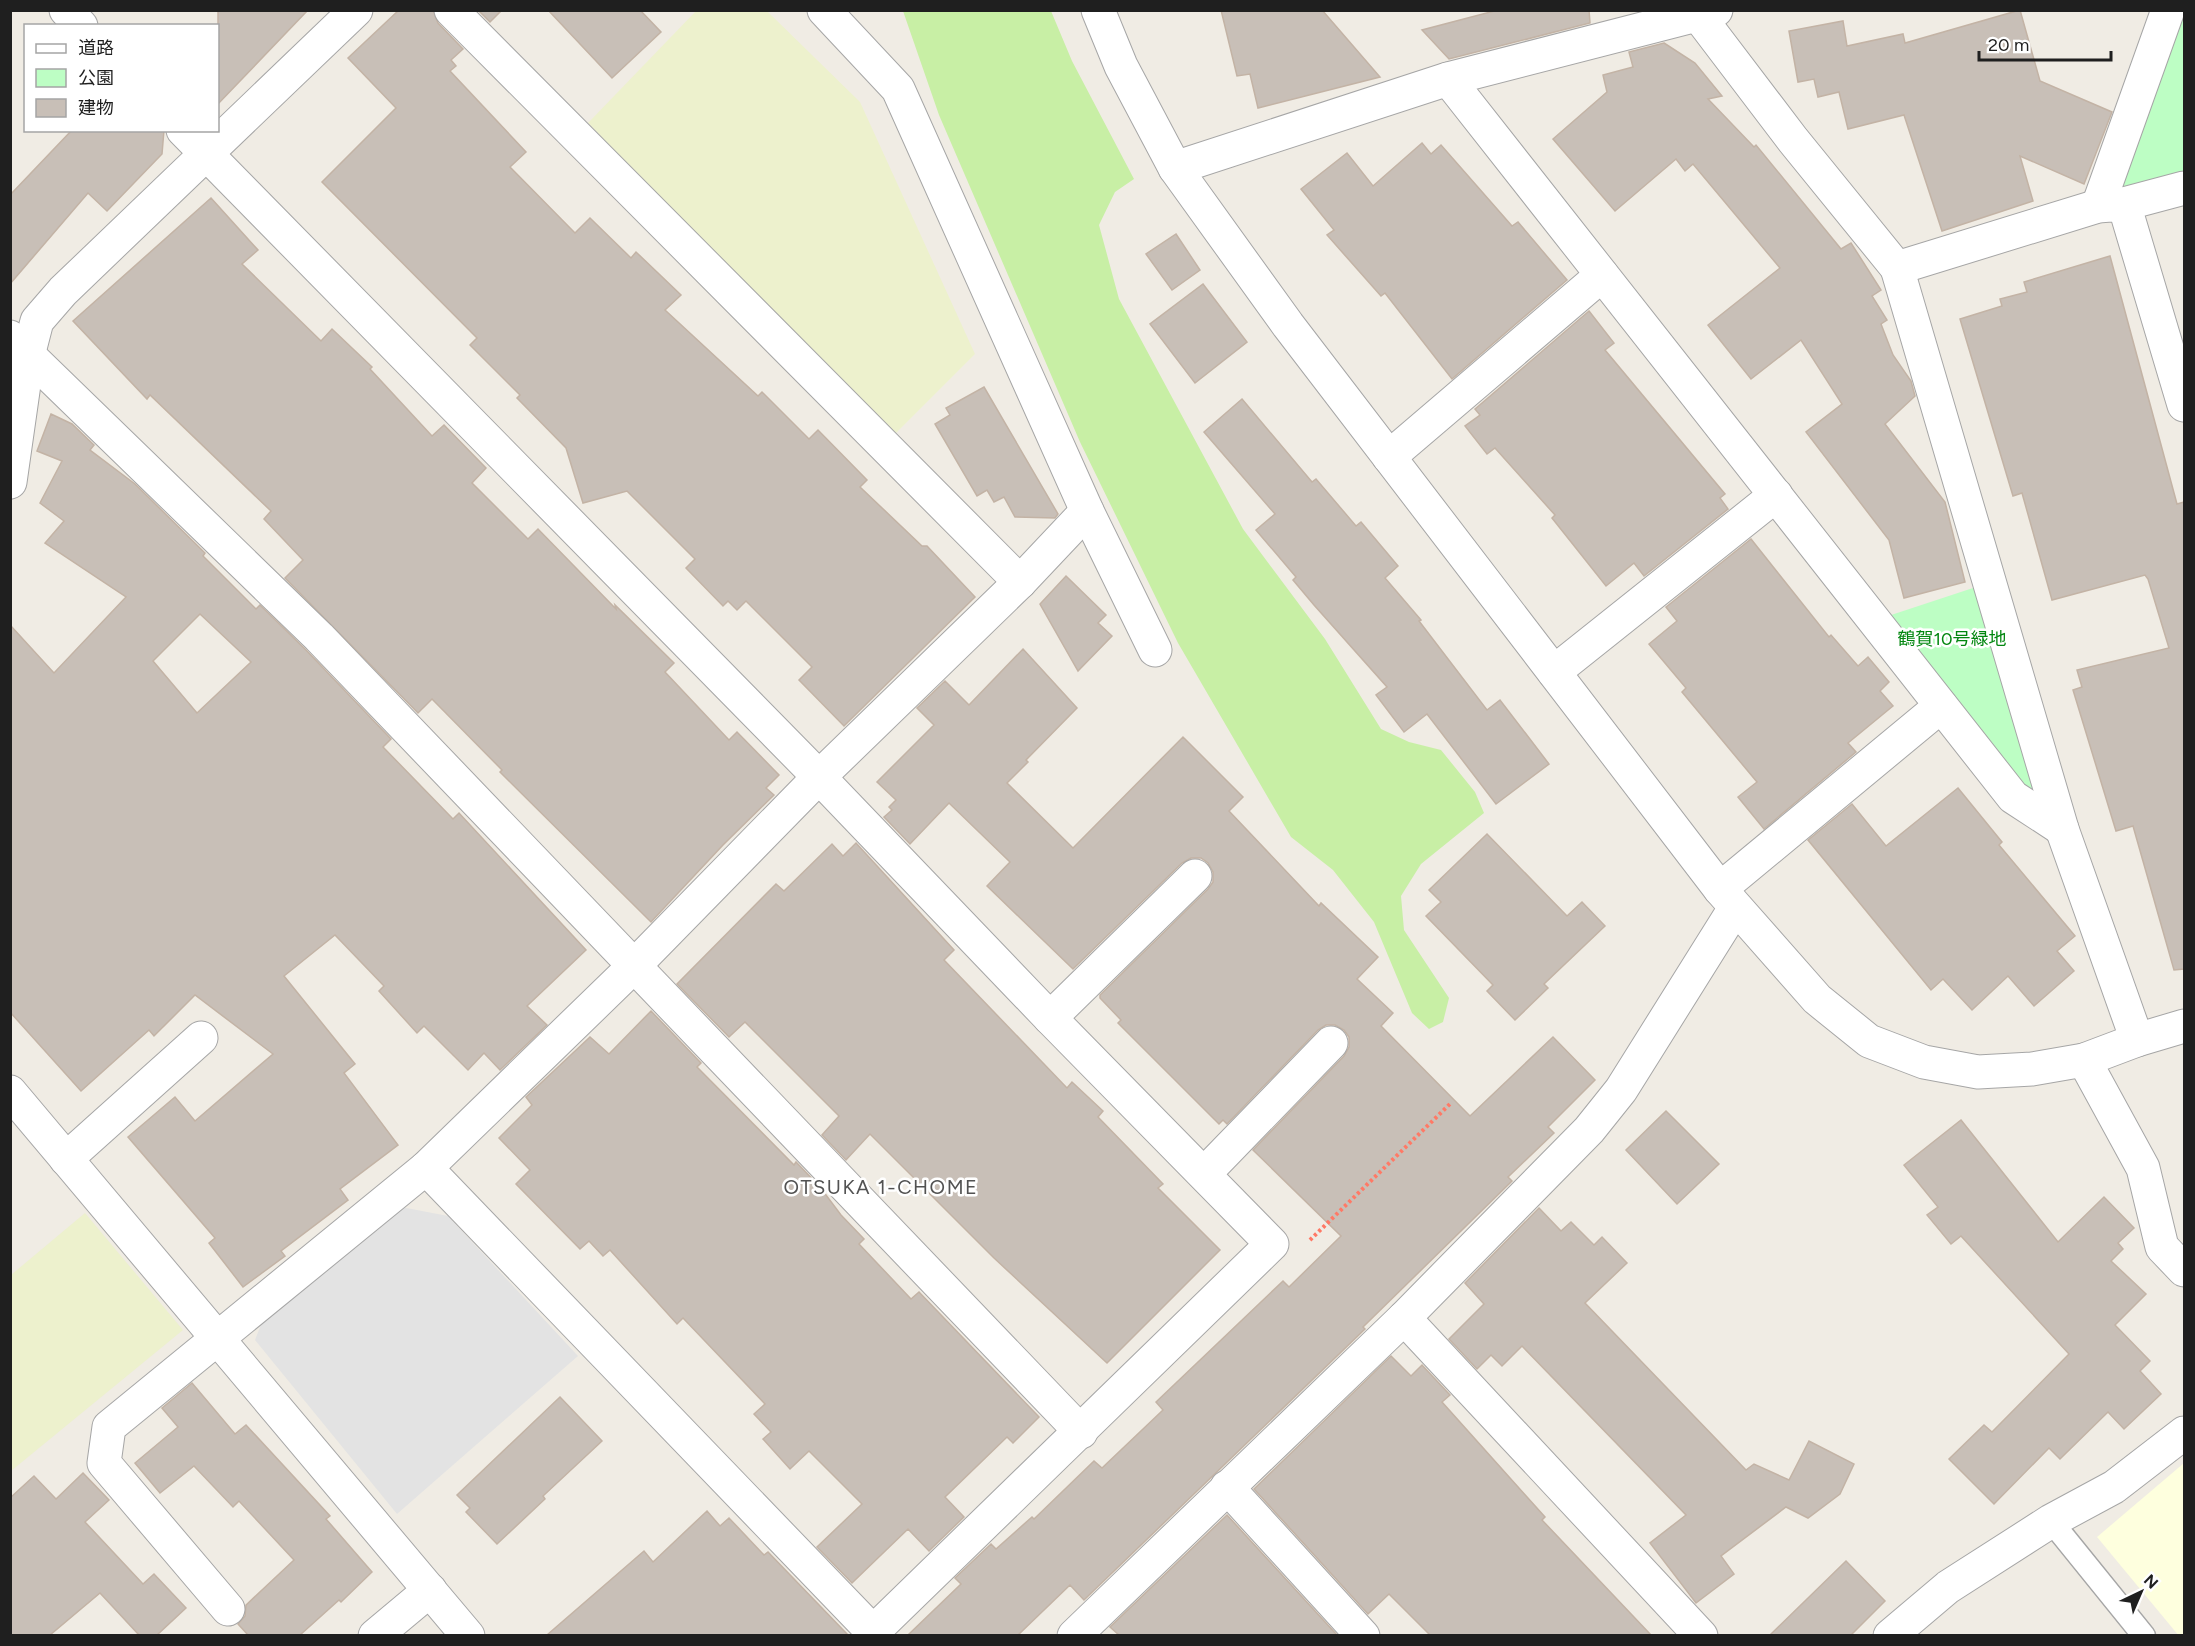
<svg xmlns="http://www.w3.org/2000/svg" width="2195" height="1646" viewBox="0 0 2195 1646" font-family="Figtree,'Noto Sans JP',sans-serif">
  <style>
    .education { fill: #feffde }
    .farmland { fill: #edf1cd }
    .grass { fill: #c8efa5 }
    .park { fill: #bdfec4 }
    .parking { fill: #e3e3e3 }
    .building { fill: #c8bfb7; stroke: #c3b3a5; stroke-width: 1.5; fill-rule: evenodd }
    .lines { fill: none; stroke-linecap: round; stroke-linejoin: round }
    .service-casing { stroke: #a6a6a6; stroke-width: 25 }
    .pedestrian-casing { stroke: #a6a6a6; stroke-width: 35 }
    .minor-casing { stroke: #a6a6a6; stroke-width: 35 }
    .path { stroke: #ff7966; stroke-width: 4; stroke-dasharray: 3 3; stroke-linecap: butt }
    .service { stroke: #fff; stroke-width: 22 }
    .pedestrian { stroke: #fff; stroke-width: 33 }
    .minor { stroke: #fff; stroke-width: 33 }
    .labels { text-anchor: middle; stroke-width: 5; stroke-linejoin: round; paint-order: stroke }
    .park-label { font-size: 18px; fill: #038710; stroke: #fff }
    .neighbourhood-label { font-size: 20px; letter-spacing: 1.5px; fill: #525252; stroke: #fff }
  </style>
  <rect width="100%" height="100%" fill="#f0ece4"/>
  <polygon class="education" points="2184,1463 2184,1635 2179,1636 2097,1537"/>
  <g class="farmland">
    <polygon points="696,11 767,11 860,102 975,354 891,438 588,123"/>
    <polygon points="85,1213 183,1330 11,1471 11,1275"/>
  </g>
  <polygon class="grass" points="903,11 1051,11 1072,61 1134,179 1115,192 1099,225 1119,299 1243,529 1325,639 1381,729 1409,742 1441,750 1475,792 1484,813 1421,864 1401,896 1404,930 1449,998 1443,1022 1429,1029 1412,1013 1374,922 1333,870 1291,837 1178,643 1080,442 939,115"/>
  <g class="park">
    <polygon points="2182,11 2184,11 2184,180 2115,196"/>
    <polygon points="1976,587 2043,802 2017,782 1885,617"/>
  </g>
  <polygon class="parking" points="396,1206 448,1216 578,1356 397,1514 255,1340 265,1314"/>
  <g class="building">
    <polygon points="218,10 308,10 218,104"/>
    <polygon points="399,10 433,10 438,23 463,49 451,60 456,66 450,71 526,152 510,167 575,233 590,218 631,258 636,252 681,295 665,310 758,396 762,392 809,439 818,430 867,480 860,487 922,546 927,546 975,597 844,726 799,680 812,667 746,601 737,610 728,601 723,606 686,568 695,559 627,491 583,503 566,448 517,398 520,395 470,345 477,338 322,182 396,108 348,58"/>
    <polygon points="478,10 502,10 490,22"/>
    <polygon points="548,10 640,10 661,32 612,78"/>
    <polygon points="1221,10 1322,10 1380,77 1258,108 1250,74 1237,76"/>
    <polygon points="1498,10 1589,10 1590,23 1449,59 1422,30"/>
    <polygon points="2020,10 2040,81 2112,112 2084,184 2020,156 2033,201 1942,231 1904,115 1848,129 1839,92 1818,97 1814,79 1798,82 1789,31 1843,21 1847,46 1903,34 1905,43"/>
    <polygon points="1664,43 1695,63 1722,96 1708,99 1754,147 1756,145 1841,249 1851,243 1881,290 1872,296 1887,320 1881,324 1893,355 1911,381 1915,396 1885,424 1945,502 1965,582 1904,598 1889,540 1806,432 1842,404 1801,340 1751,379 1708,325 1780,268 1693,164 1685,171 1676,159 1615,211 1553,139 1607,92 1603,75 1633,67 1629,52"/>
    <polygon points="72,130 164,130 162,154 107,211 88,193 10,284 10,195"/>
    <polygon points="1422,143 1431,154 1441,145 1512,226 1518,222 1567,280 1452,379 1385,293 1381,296 1327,235 1334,230 1301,189 1347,153 1373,186"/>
    <polygon points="211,198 258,250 242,264 321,341 332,329 372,367 370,369 432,436 444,425 486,468 472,483 528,539 538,529 616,609 615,605 674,663 665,672 729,740 737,732 779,775 766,788 774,795 723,845 651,922 500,772 502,770 432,699 418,713 285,578 303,560 264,519 271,511 150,395 147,399 73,321"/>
    <polygon points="1176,234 1200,270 1172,290 1146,254"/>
    <polygon points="2110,256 2177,504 2184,502 2184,969 2174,970 2133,826 2116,831 2073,690 2082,687 2077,670 2169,648 2148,579 2145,575 2052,600 2022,493 2013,496 1960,319 2002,306 2000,299 2027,292 2024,282"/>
    <polygon points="1203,284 1247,342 1195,383 1150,324"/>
    <polygon points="1589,311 1614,343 1605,350 1725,494 1720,498 1728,509 1644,576 1634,563 1606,586 1552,518 1555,515 1495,448 1487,454 1465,426 1480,415 1475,409"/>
    <polygon points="984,387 1058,514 1055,518 1015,517 1004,497 994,502 987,490 977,496 935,424 950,415 946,408"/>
    <polygon points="1242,399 1312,482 1316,479 1356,526 1361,522 1398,566 1385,578 1421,620 1419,621 1487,710 1500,700 1549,764 1496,804 1427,714 1404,732 1376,695 1387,687 1314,605 1293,580 1296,577 1256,530 1275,514 1204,432"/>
    <path d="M51,414L72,424L94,445L90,450L135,484L205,553L203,556L256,609L260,605L306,650L391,739L383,747L453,819L459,813L586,950L527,1006L547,1025L500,1070L484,1053L468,1070L424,1026L417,1033L379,991L384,986L335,935L284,976L355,1064L344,1073L398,1145L340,1189L348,1200L281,1251L285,1256L243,1287L209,1243L215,1238L128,1137L175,1097L195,1121L273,1054L195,995L154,1036L149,1030L81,1091L10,1012V625L54,673L126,597L45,543L64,521L40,503L62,461L37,451ZM200,614L251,662L197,713L153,661Z"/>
    <polygon points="1751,539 1829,637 1831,635 1858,666 1868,657 1889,682 1880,691 1893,706 1848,743 1856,752 1764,829 1738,797 1757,782 1682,692 1686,688 1649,644 1677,621 1666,607"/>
    <polygon points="1066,576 1106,615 1098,623 1112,636 1078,671 1040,604"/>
    <polygon points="1023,649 1077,708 1026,760 1028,762 1007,783 1073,848 1183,737 1243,797 1229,811 1319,906 1321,903 1378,957 1357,979 1393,1013 1381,1026 1470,1116 1553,1037 1595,1080 1548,1127 1554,1133 1508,1177 1512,1181 1363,1327 1365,1329 1084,1600 1070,1585 1018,1635 908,1635 961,1584 955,1578 991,1544 996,1549 1032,1517 1034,1519 1094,1461 1102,1468 1163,1410 1156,1402 1283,1281 1289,1287 1341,1236 1253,1150 1344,1056 1349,1047 1349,1037 1344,1030 1335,1025 1326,1025 1318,1030 1227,1124 1223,1120 1219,1124 1118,1023 1121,1020 1100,998 1100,995 1208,889 1213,882 1213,872 1208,863 1201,858 1191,858 1182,863 1073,969 987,886 1010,862 949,803 910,844 884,817 892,810 889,807 896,800 877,782 934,725 917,708 945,681 969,705"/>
    <polygon points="1958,788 2002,842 1999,845 2075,936 2057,951 2074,971 2034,1006 2008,976 1972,1010 1943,979 1931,990 1808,840 1852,804 1886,846"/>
    <polygon points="1487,834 1567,916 1582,902 1605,926 1544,984 1548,988 1515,1020 1487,991 1493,985 1426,916 1441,902 1429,890"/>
    <polygon points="856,843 954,950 944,960 1067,1088 1072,1082 1103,1111 1098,1117 1163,1184 1158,1188 1220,1250 1107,1363 994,1258 870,1134 846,1160 822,1135 839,1116 745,1022 729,1037 677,984 776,884 784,891 832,844 843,856"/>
    <polygon points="651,1011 701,1063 697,1067 794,1165 796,1162 820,1187 841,1215 864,1239 859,1244 911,1299 919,1292 1039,1417 1013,1443 1007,1437 945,1497 964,1517 929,1551 908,1529 852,1583 817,1547 862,1504 809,1451 790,1469 763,1439 771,1432 754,1414 765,1404 683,1318 677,1324 610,1250 603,1256 589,1241 580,1249 516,1184 530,1170 499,1138 532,1105 526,1097 590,1037 609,1054"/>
    <polygon points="1666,1111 1719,1164 1677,1204 1626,1150"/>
    <polygon points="1961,1120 2058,1242 2104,1197 2134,1228 2118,1243 2123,1249 2111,1261 2146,1294 2115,1325 2150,1361 2140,1371 2161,1394 2124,1429 2108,1412 2060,1459 2049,1448 1994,1504 1949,1459 1984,1425 1992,1432 2069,1354 1961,1236 1951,1244 1927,1215 1938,1207 1904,1165"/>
    <polygon points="1539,1208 1561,1231 1571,1222 1594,1245 1602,1237 1627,1263 1585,1303 1746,1470 1754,1464 1789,1480 1809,1441 1854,1464 1840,1494 1808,1518 1786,1507 1721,1556 1734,1574 1696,1603 1650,1543 1686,1515 1522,1346 1502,1366 1491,1355 1477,1369 1449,1339 1484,1304 1465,1283"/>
    <polygon points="1391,1356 1411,1376 1422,1365 1450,1395 1442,1402 1545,1517 1542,1520 1651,1635 1430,1635 1389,1594 1368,1614 1254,1489"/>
    <polygon points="192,1383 235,1434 246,1425 330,1516 326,1519 372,1572 341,1602 339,1600 300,1635 248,1635 238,1624 245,1616 246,1605 294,1560 239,1501 233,1507 194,1466 160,1493 135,1463 178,1427 162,1408"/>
    <polygon points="560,1397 602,1441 543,1496 545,1499 497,1544 466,1512 470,1508 457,1495"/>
    <polygon points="83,1473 109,1500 85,1522 143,1584 154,1574 186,1608 157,1635 139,1635 100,1593 50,1635 10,1635 10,1498 34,1476 56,1499"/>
    <polygon points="707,1511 720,1526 729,1518 764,1555 768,1552 848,1635 547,1635 644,1551 653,1562"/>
    <polygon points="1227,1515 1337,1635 1119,1635 1110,1627"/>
    <polygon points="1846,1561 1885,1601 1851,1635 1770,1635"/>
  </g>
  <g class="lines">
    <defs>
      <polyline id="service" points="2051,1521 2144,1636"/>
      <polyline id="pedestrian" points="2098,206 2168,10"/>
      <g id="minor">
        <polyline points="66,10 81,26"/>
        <polyline points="451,10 1020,582"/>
        <polyline points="824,10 898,89 1087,511 1155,650"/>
        <polyline points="1098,10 1121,66 1175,168 1288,325 1720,889 1817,999 1869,1041 1924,1062 1978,1072 2032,1069 2084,1060 2137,1040 2184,1026"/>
        <polyline points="1698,15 1793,140 1897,268 2098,206 2124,204 2184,405"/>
        <polyline points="1448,79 2013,797 2062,829"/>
        <polyline points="183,130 819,777 1050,1018 1272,1244 873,1632 426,1168"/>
        <polyline points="1175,168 1448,79 1716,10"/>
        <polyline points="2124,204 2184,188"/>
        <polyline points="1897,268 2062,829 2137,1040"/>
        <polyline points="10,337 319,637 1081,1432"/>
        <polyline points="1389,457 1602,275"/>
        <polyline points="10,482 28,356 37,321 63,291 356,10"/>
        <polyline points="1554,672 1776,495"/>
        <polyline points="1720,889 1941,706"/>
        <polyline points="1050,1018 1195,876"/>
        <polyline points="2084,1060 2143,1168 2162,1247 2184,1270"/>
        <polyline points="10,1092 468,1636"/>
        <polyline points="66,1159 201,1038"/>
        <polyline points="1204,1174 1331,1043"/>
        <polyline points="1404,1318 1701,1636"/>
        <polyline points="1227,1487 1363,1636"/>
        <polyline points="228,1609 104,1463 109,1427 426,1168 634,966 819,777 1020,582 1087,511"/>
        <polyline points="375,1636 430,1590"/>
        <polyline points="1074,1636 1404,1318 1589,1130 1621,1090 1735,908"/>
        <polyline points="1890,1636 1948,1587 2051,1521 2114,1487 2184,1433"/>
      </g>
    </defs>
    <use href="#service" class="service-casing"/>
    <use href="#pedestrian" class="pedestrian-casing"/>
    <use href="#minor" class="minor-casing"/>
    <polyline class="path" points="1310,1240 1452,1102"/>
    <use href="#service" class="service"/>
    <use href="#pedestrian" class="pedestrian"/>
    <use href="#minor" class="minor"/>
  </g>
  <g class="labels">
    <g class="park-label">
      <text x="1952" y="645">鶴賀10号緑地</text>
    </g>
    <g class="neighbourhood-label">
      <text x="881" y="1194">OTSUKA 1-CHOME</text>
    </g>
  </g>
  <rect width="2195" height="1646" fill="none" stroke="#1f1f1f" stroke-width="24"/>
  <rect x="24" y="24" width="195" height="108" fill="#ffffff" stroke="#a5a5a5" stroke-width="1.5"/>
  <rect x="36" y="44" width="30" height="9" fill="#ffffff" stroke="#a5a5a5" stroke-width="1.5"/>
  <text x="78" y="54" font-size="18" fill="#1f1f1f">道路</text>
  <rect x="36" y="69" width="30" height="18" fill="#bdfec4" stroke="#a5a5a5" stroke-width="1.5"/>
  <text x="78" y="84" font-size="18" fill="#1f1f1f">公園</text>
  <rect x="36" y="99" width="30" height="18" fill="#c8bfb7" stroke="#a5a5a5" stroke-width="1.5"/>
  <text x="78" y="114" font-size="18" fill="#1f1f1f">建物</text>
  <g transform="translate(2141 1592) rotate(44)" stroke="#ffffff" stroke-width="4.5" paint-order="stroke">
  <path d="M0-4.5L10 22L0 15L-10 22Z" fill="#1f1f1f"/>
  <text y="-9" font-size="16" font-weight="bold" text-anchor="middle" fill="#1f1f1f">N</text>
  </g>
  <path d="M1979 51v9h132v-9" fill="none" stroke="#1f1f1f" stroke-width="3"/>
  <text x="1988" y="51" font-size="18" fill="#1f1f1f" stroke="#ffffff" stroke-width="4.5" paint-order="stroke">20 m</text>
</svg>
